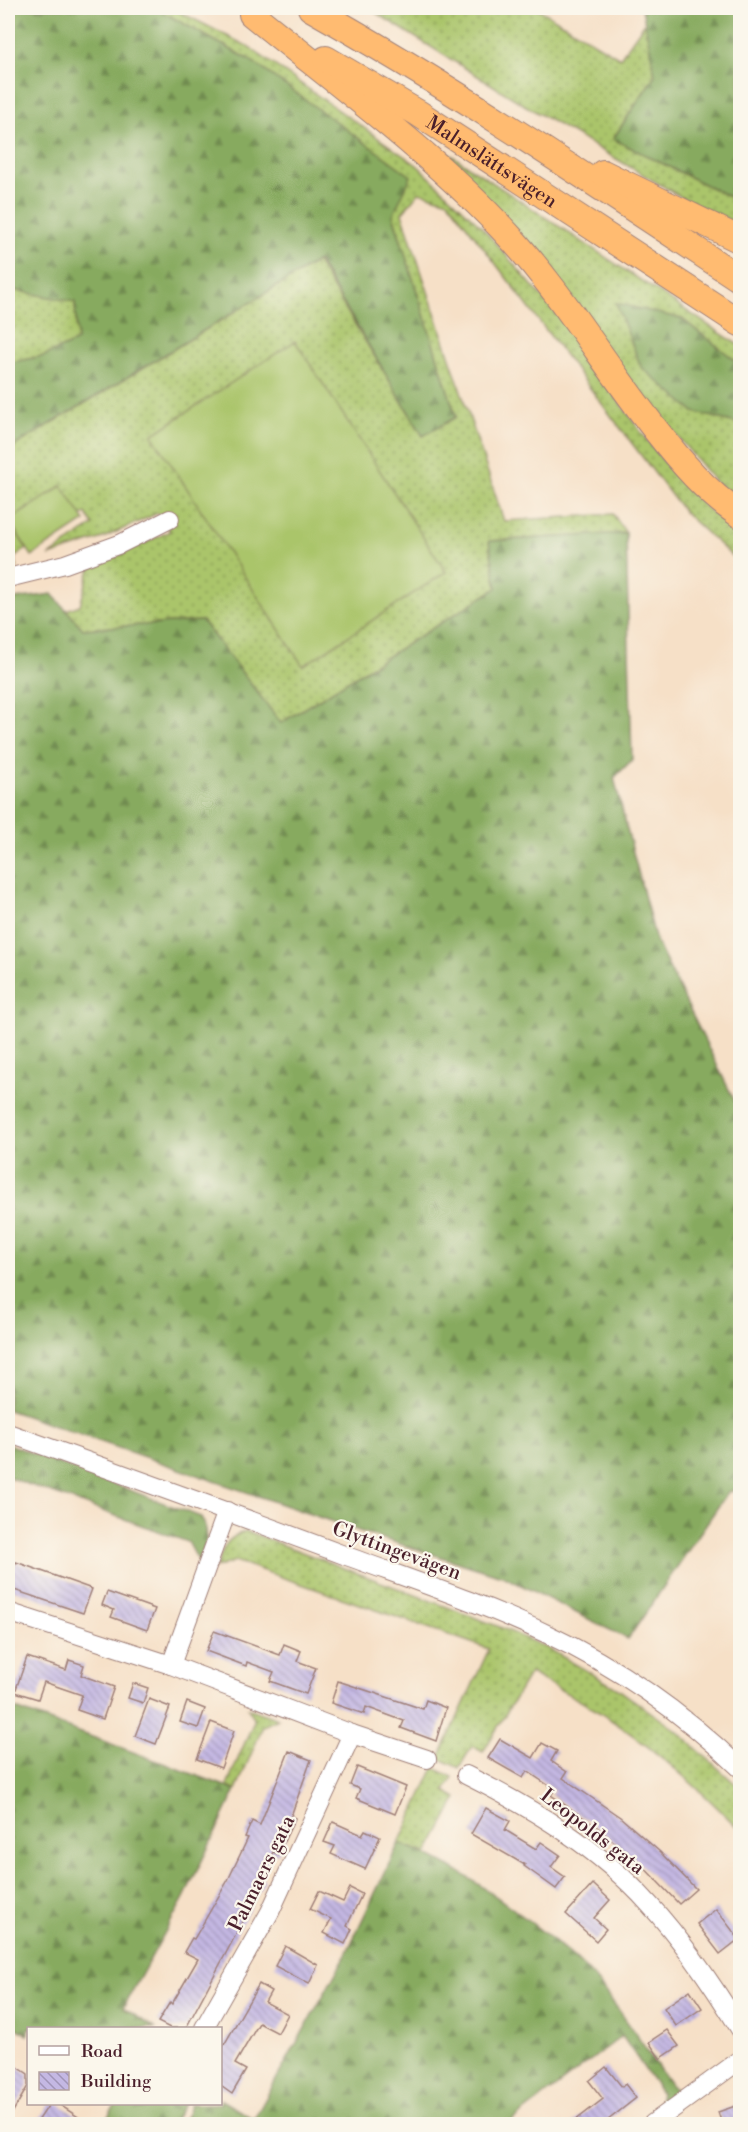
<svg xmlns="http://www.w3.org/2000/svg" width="748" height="2132" viewBox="0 0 748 2132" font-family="'Libre Bodoni',serif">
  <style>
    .grass { fill: url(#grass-dots); stroke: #7a724b; stroke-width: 1.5 }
    .forest { fill: url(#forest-firs); stroke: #686445; stroke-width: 1.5 }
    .pitch { fill: #aac56b; stroke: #7a724b; stroke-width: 1.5 }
    .building { fill: url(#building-back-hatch) }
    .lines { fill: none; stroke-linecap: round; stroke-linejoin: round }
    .minor-casing { stroke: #a08079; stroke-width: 20 }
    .highway-casing { stroke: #a08079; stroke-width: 28 }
    .minor { stroke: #fff; stroke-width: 18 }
    .highway { stroke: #ffbb71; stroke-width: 26 }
    .labels { text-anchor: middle; stroke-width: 4.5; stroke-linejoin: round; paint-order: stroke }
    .street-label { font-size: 20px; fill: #4a1f2b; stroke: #fbf7ec }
  </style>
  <defs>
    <pattern id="grass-dots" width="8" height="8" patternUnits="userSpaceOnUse" patternTransform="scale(1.5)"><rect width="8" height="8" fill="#aac56b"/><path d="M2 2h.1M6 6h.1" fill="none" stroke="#8c9f58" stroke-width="1.8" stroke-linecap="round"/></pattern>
    <pattern id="forest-firs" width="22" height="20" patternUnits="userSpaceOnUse" patternTransform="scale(1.5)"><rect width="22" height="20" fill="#87aa5f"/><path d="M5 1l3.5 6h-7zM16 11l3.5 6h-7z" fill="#708a4f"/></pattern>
    <pattern id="building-back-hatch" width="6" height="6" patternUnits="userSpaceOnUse" patternTransform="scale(1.5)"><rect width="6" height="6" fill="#c4b8e3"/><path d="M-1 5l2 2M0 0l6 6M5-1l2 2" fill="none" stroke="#a195b8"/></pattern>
  </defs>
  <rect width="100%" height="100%" fill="#fbf7ec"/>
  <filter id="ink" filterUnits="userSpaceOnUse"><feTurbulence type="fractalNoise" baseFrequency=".0167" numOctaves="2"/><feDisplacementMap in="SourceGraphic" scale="12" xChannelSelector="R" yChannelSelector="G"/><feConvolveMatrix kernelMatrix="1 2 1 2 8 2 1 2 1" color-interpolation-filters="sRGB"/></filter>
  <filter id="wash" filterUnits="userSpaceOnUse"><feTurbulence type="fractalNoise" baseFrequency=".008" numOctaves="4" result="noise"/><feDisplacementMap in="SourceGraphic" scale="24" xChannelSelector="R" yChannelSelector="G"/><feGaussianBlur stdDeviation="1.35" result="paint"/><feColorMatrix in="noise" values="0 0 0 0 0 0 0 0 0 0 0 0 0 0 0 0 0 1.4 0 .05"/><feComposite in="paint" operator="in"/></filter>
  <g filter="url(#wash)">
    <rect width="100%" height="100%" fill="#f6e0c7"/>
    <g class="grass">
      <polygon points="155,8 172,8 247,46 417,165 481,226 559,317 643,435 679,481 714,515 740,531 740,559 733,557 684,512 448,201 419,192 402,213 504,521 613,514 626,533 489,541 497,588 281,723 202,621 83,629 66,610 80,605 90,569 170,531 158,513 103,538 49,556 93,525 86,513 81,516 61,486 9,521 27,549 15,557 17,568 8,570 8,450 317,262 423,436 456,417 393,215 250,60"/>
      <polygon points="368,8 537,8 620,58 646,21 655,75 613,139 740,202 740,225 683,198 526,106"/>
      <polygon points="448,153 740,346 740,364 682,319 694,412 740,424 740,499 717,484 444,157"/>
      <polygon points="8,289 75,302 78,341 44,356 8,363"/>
      <path d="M246,1531L500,1627L549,1649L618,1689L676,1730L740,1788V1830C696,1785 648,1742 594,1709C573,1696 551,1685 530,1673L483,1752L472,1746L459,1768L439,1758L489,1649L235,1561L216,1568C224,1548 224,1539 246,1531Z"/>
      <polygon points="248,1708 278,1719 263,1726 236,1790 227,1785 254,1721"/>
      <polygon points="434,1768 453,1777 445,1791 457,1798 427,1854 399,1843"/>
    </g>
    <g class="forest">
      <polygon points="8,8 155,8 250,60 411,176 393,215 456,417 423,436 318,261 8,450 8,363 44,356 77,341 75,302 8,289"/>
      <polygon points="642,8 740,8 740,202 613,139 655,75"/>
      <polygon points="616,303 682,319 740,364 740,424 694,412 641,367"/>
      <polygon points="626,533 632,760 614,778 656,941 740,1112 740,1489 728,1492 628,1639 505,1577 368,1534 8,1410 8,600 52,594 83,629 202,621 281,723 497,588 489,541"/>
      <path d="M8,1444L201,1517C211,1534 206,1544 199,1562L188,1542L8,1477Z"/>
      <polygon points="8,1706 236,1790 184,1898 123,2008 155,2028 28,2028 28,2035 8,2022"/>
      <path d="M399,1843C449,1862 486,1888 528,1920C550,1938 575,1956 594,1978C622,2011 646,2050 671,2086L679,2091L657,2109L661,2093L622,2036L508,2124H181L188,2112L190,2104H220L221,2100L254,2119L343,1960Z"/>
      <polygon points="116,2104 184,2104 172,2124 103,2124"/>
    </g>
    <g class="pitch">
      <polygon points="295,341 446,572 303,666 152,435"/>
      <polygon points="62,486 85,521 32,556 9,521"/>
    </g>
    <g id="blocks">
      <g class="building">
        <polygon points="16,1562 92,1589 83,1613 8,1588 8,1565 14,1567"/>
        <polygon points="107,1592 155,1609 147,1630 111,1617 114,1610 102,1605"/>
        <polygon points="214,1631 280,1655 284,1644 301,1651 297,1661 316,1668 306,1694 270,1681 274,1672 247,1662 246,1666 206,1651"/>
        <polygon points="27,1657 66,1670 69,1660 84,1665 81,1675 114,1687 103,1719 77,1710 82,1695 44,1682 38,1699 15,1692"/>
        <polygon points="338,1681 423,1709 426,1700 446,1708 436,1741 401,1728 404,1721 366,1707 364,1714 331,1703"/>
        <polygon points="133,1683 148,1688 143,1703 128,1698"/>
        <polygon points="149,1699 170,1707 156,1744 135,1736"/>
        <polygon points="187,1702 205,1709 198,1728 180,1722"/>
        <polygon points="211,1722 234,1731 221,1768 197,1759"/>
        <polygon points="500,1739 533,1758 542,1743 557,1751 551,1761 567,1772 563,1778 620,1817 660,1852 696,1889 679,1904 635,1858 634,1859 597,1827 551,1795 555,1790 527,1771 523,1778 488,1758"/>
        <polygon points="289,1751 311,1760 291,1816 295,1818 278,1854 273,1852 261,1878 265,1880 186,2028 170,2028 158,2022 170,2002 172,2004 198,1959 184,1952 192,1938 194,1939 228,1880 248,1838 245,1837 252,1821 260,1825"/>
        <polygon points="357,1767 406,1787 395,1814 356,1798 360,1789 350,1785"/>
        <polygon points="486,1808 510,1821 505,1830 536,1849 541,1842 560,1855 551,1867 565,1877 556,1889 524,1866 525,1865 471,1834"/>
        <polygon points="333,1822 362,1835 365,1830 380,1837 365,1869 331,1854 335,1846 324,1842"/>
        <polygon points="593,1884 610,1900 594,1918 606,1929 596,1941 566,1914"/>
        <polygon points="350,1888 362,1894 347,1926 352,1929 345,1944 324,1933 331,1919 310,1909 319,1891 343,1902"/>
        <polygon points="716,1909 739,1939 720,1954 697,1924"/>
        <polygon points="285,1946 318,1965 309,1984 275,1966"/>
        <polygon points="259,1984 271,1991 265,2002 288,2014 278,2033 259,2023 235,2064 246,2070 232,2094 222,2087 220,2089 220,2052"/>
        <polygon points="690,1990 702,2008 676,2026 664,2008"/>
        <polygon points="667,2030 679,2046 660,2059 649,2042"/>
        <polygon points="16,2066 28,2074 28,2086 8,2120 8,2080"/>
        <polygon points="606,2067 622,2087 625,2084 636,2098 603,2124 571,2124 603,2099 589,2081"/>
        <polygon points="50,2103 57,2103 89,2124 36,2124"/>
        <polygon points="741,2104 741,2124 722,2124 718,2112"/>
      </g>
    </g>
  </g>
  <g filter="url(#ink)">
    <use href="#blocks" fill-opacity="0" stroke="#a08079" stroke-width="1.5"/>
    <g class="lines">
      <defs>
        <g id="minor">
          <polyline points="8,578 65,564 120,544 170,519"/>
          <path d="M8,1433C120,1473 232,1513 344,1555C412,1580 482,1603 547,1634C618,1667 684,1714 740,1768"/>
          <polyline points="8,1612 171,1665 352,1734 427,1759"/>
          <polyline points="171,1665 227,1511"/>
          <path d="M466,1775C532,1808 599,1848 649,1904C684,1942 713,1985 740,2029"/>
          <polyline points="204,2028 270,1912 352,1734"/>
          <polyline points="652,2124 740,2060"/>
        </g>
        <g id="highway">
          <path d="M311,8C458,91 599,186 740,279"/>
          <path d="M252,14C339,85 434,154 510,237C564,296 605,366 655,429C680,461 706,492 740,515"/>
          <path id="s1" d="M326,59L418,113L740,323"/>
          <polyline points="603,173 740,240"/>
        </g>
      </defs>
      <use href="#minor" class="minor-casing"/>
      <use href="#highway" class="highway-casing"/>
      <use href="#minor" class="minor"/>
      <use href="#highway" class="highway"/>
    </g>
  </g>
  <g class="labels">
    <g class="street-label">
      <text dy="7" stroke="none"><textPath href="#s1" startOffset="195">Malmslättsvägen</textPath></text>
      <text transform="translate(397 1550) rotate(20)" y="7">Glyttingevägen</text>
      <text transform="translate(593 1831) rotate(38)" y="7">Leopolds gata</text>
      <text transform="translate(261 1873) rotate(-64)" y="7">Palmaers gata</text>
    </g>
  </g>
  <rect width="748" height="2132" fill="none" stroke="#fbf7ec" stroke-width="30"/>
  <rect x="27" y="2027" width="195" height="78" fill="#fbf7ec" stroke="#b4a19f" stroke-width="1.5"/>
  <rect x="39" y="2046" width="30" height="9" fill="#ffffff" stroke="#b4a19f" stroke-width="1.5"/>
  <text x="81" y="2057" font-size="18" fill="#4a1f2b">Road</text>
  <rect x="39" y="2072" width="30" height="18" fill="url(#building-back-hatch)" stroke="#b4a19f" stroke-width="1.5"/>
  <text x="81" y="2087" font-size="18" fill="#4a1f2b">Building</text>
</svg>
